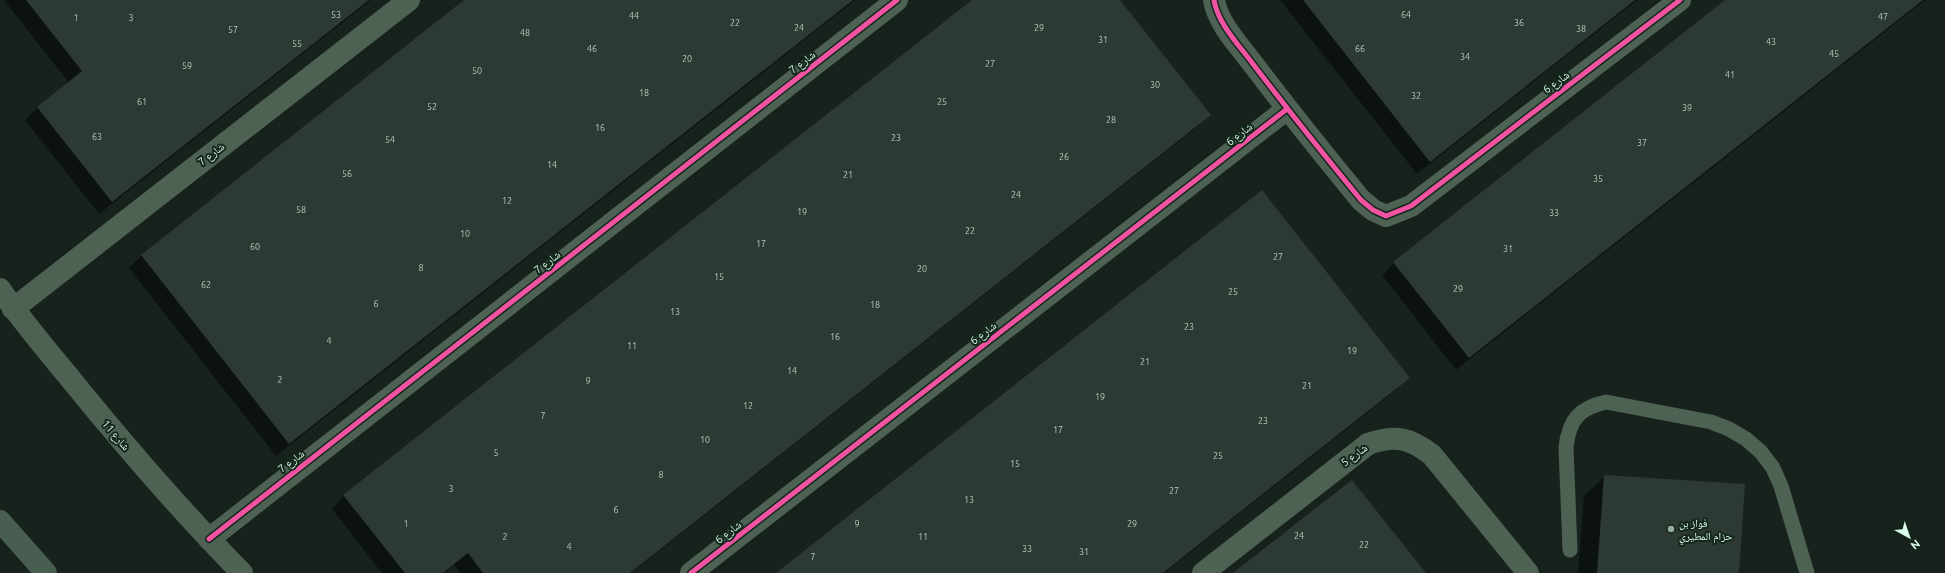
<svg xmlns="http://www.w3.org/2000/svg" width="1945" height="573" viewBox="0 0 1945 573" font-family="Ubuntu,'Noto Naskh Arabic',sans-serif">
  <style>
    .shadow { fill: #0007 }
    .building { fill: #2d3933 }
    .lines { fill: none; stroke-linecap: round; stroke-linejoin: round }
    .service { stroke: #4e6254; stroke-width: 15 }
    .minor { stroke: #4e6254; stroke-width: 22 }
    .secondary { stroke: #485e50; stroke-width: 22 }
    .cycleway-casing { stroke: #13271c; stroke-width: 8 }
    .cycleway { stroke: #f153a3; stroke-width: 5 }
    .poi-dot { fill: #97afa2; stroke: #13271c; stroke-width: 1.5 }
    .labels { text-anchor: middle; stroke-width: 4; stroke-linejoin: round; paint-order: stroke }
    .number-label { font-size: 9px; fill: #b0cabc }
    .street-label { font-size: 11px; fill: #dcfbe9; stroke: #13271c }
    .poi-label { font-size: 11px; fill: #dcfbe9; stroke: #13271c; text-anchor: start }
  </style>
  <rect width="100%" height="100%" fill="#18221d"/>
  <g class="shadow">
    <polygon points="4,0 371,0 99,214 25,120 38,107 69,83"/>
    <polygon points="465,0 855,0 276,456 129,268 141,256"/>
    <polygon points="973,0 1119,0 1209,115 1197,127 631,573 461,573 454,565 444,573 382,573 332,509 344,496"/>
    <polygon points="1280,0 1637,0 1417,174"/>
    <polygon points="1727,0 1925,0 1456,370 1382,275 1394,263"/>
    <polygon points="1408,378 1396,390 1164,573 778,573"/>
    <polygon points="1605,476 1738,573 1578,573 1584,496"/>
  </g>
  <g class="building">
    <polygon points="26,0 369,0 112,202 37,107 82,71"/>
    <polygon points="464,0 853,0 289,444 141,255"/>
    <polygon points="972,0 1120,0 1211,115 630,573 483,573 468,553 443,573 405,573 343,495"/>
    <polygon points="1303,0 1635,0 1430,162"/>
    <polygon points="1725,0 1923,0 1469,358 1393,262"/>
    <polygon points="1262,190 1410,378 1188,553 1163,573 776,573"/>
    <polygon points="1604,475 1745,484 1739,573 1597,573"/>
    <polygon points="1352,480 1426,573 1233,573 1303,518"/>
  </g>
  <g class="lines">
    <path class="service" d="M1570,550L1566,447C1569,420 1579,408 1606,402L1711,422L1729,429L1746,439L1761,452L1773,468L1781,486L1807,573"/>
    <g class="minor">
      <path d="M1214,0C1218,24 1239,45 1253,64C1288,110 1324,155 1361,200L1373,210L1386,216L1411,206L1680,0"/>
      <path d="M0,289C21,320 45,348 69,377C124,445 181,511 242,573"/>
      <polyline points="13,309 409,0"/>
      <polyline points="209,539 897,0"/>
      <polyline points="691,573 1287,109"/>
      <path d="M1203,573L1368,444C1395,435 1409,437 1432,455L1528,573"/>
    </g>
    <polyline class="secondary" points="0,521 46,573"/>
    <defs>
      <g id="cycleway">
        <path d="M1214,0C1218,24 1239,45 1253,64C1288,110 1324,155 1361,200L1373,210L1386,216L1411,206L1680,0"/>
        <polyline points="209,539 897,0"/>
        <polyline points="691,573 1287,109"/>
      </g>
    </defs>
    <use href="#cycleway" class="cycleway-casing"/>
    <use href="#cycleway" class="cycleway"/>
  </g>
  <circle class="poi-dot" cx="1671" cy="529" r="4"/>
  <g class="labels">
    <g class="number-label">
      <text x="336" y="18">53</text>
      <text x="1406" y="18">64</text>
      <text x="634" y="19">44</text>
      <text x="1883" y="20">47</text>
      <text x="76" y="21">1</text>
      <text x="131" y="21">3</text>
      <text x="735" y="26">22</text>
      <text x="1519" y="26">36</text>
      <text x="799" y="31">24</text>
      <text x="1039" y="31">29</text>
      <text x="1581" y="32">38</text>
      <text x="233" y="33">57</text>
      <text x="525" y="36">48</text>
      <text x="1103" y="43">31</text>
      <text x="1771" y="45">43</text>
      <text x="297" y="47">55</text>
      <text x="592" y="52">46</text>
      <text x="1360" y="52">66</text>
      <text x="1834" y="57">45</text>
      <text x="1465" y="60">34</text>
      <text x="687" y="62">20</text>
      <text x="990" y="67">27</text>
      <text x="187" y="69">59</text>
      <text x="477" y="74">50</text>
      <text x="1730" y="78">41</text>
      <text x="1155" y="88">30</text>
      <text x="644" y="96">18</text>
      <text x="1416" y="99">32</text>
      <text x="142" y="105">61</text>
      <text x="942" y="105">25</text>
      <text x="432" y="110">52</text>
      <text x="1687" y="111">39</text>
      <text x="1111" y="123">28</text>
      <text x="600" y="131">16</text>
      <text x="97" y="140">63</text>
      <text x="896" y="141">23</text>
      <text x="390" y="143">54</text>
      <text x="1642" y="146">37</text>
      <text x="1064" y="160">26</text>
      <text x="552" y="168">14</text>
      <text x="347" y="177">56</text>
      <text x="848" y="178">21</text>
      <text x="1598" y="182">35</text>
      <text x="1016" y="198">24</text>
      <text x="507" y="204">12</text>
      <text x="301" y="213">58</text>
      <text x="802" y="215">19</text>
      <text x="1554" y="216">33</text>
      <text x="970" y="234">22</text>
      <text x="465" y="237">10</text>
      <text x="761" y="247">17</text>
      <text x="255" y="250">60</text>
      <text x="1508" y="252">31</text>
      <text x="1278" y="260">27</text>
      <text x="421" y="271">8</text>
      <text x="922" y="272">20</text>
      <text x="719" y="280">15</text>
      <text x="206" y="288">62</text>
      <text x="1458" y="292">29</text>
      <text x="1233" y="295">25</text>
      <text x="376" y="307">6</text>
      <text x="875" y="308">18</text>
      <text x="675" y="315">13</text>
      <text x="1189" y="330">23</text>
      <text x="835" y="340">16</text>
      <text x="329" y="344">4</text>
      <text x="632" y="349">11</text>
      <text x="1352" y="354">19</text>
      <text x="1145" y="365">21</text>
      <text x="792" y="374">14</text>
      <text x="280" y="383">2</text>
      <text x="588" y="384">9</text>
      <text x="1307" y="389">21</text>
      <text x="1100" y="400">19</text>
      <text x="748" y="409">12</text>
      <text x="543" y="419">7</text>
      <text x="1263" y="424">23</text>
      <text x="1058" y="433">17</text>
      <text x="705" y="443">10</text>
      <text x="496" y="456">5</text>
      <text x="1218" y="459">25</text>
      <text x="1015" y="467">15</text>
      <text x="661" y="478">8</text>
      <text x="451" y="492">3</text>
      <text x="1174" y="494">27</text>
      <text x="969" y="503">13</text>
      <text x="616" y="513">6</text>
      <text x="406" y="527">1</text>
      <text x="857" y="527">9</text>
      <text x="1132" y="527">29</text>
      <text x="1299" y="539">24</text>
      <text x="505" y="540">2</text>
      <text x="923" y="540">11</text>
      <text x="1364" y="548">22</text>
      <text x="569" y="550">4</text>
      <text x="1027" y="552">33</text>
      <text x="1084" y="555">31</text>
      <text x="813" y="560">7</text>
    </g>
    <g class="street-label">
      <text transform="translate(802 62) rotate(-38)" y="4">شارع 7</text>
      <text transform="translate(1556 82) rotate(-37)" y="4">شارع 6</text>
      <text transform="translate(1239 134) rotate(-38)" y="4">شارع 6</text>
      <text transform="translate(211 154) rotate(-38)" y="4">شارع 7</text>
      <text transform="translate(547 262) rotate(-38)" y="4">شارع 7</text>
      <text transform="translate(983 333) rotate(-38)" y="4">شارع 6</text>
      <text transform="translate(116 435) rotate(49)" y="4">شارع 11</text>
      <text transform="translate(1354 455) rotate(-37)" y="4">شارع 5</text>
      <text transform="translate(291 461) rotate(-38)" y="4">شارع 7</text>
      <text transform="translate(728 532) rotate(-38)" y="4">شارع 6</text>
    </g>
    <g class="poi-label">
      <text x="1679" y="527">فواز بن<tspan x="1679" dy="13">حزام المطيري</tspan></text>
    </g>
  </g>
  <g transform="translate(1909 537) rotate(140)" stroke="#13271c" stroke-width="3" paint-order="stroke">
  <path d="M0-3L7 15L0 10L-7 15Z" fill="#dcfbe9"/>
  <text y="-6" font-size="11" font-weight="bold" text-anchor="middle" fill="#dcfbe9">N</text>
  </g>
</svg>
